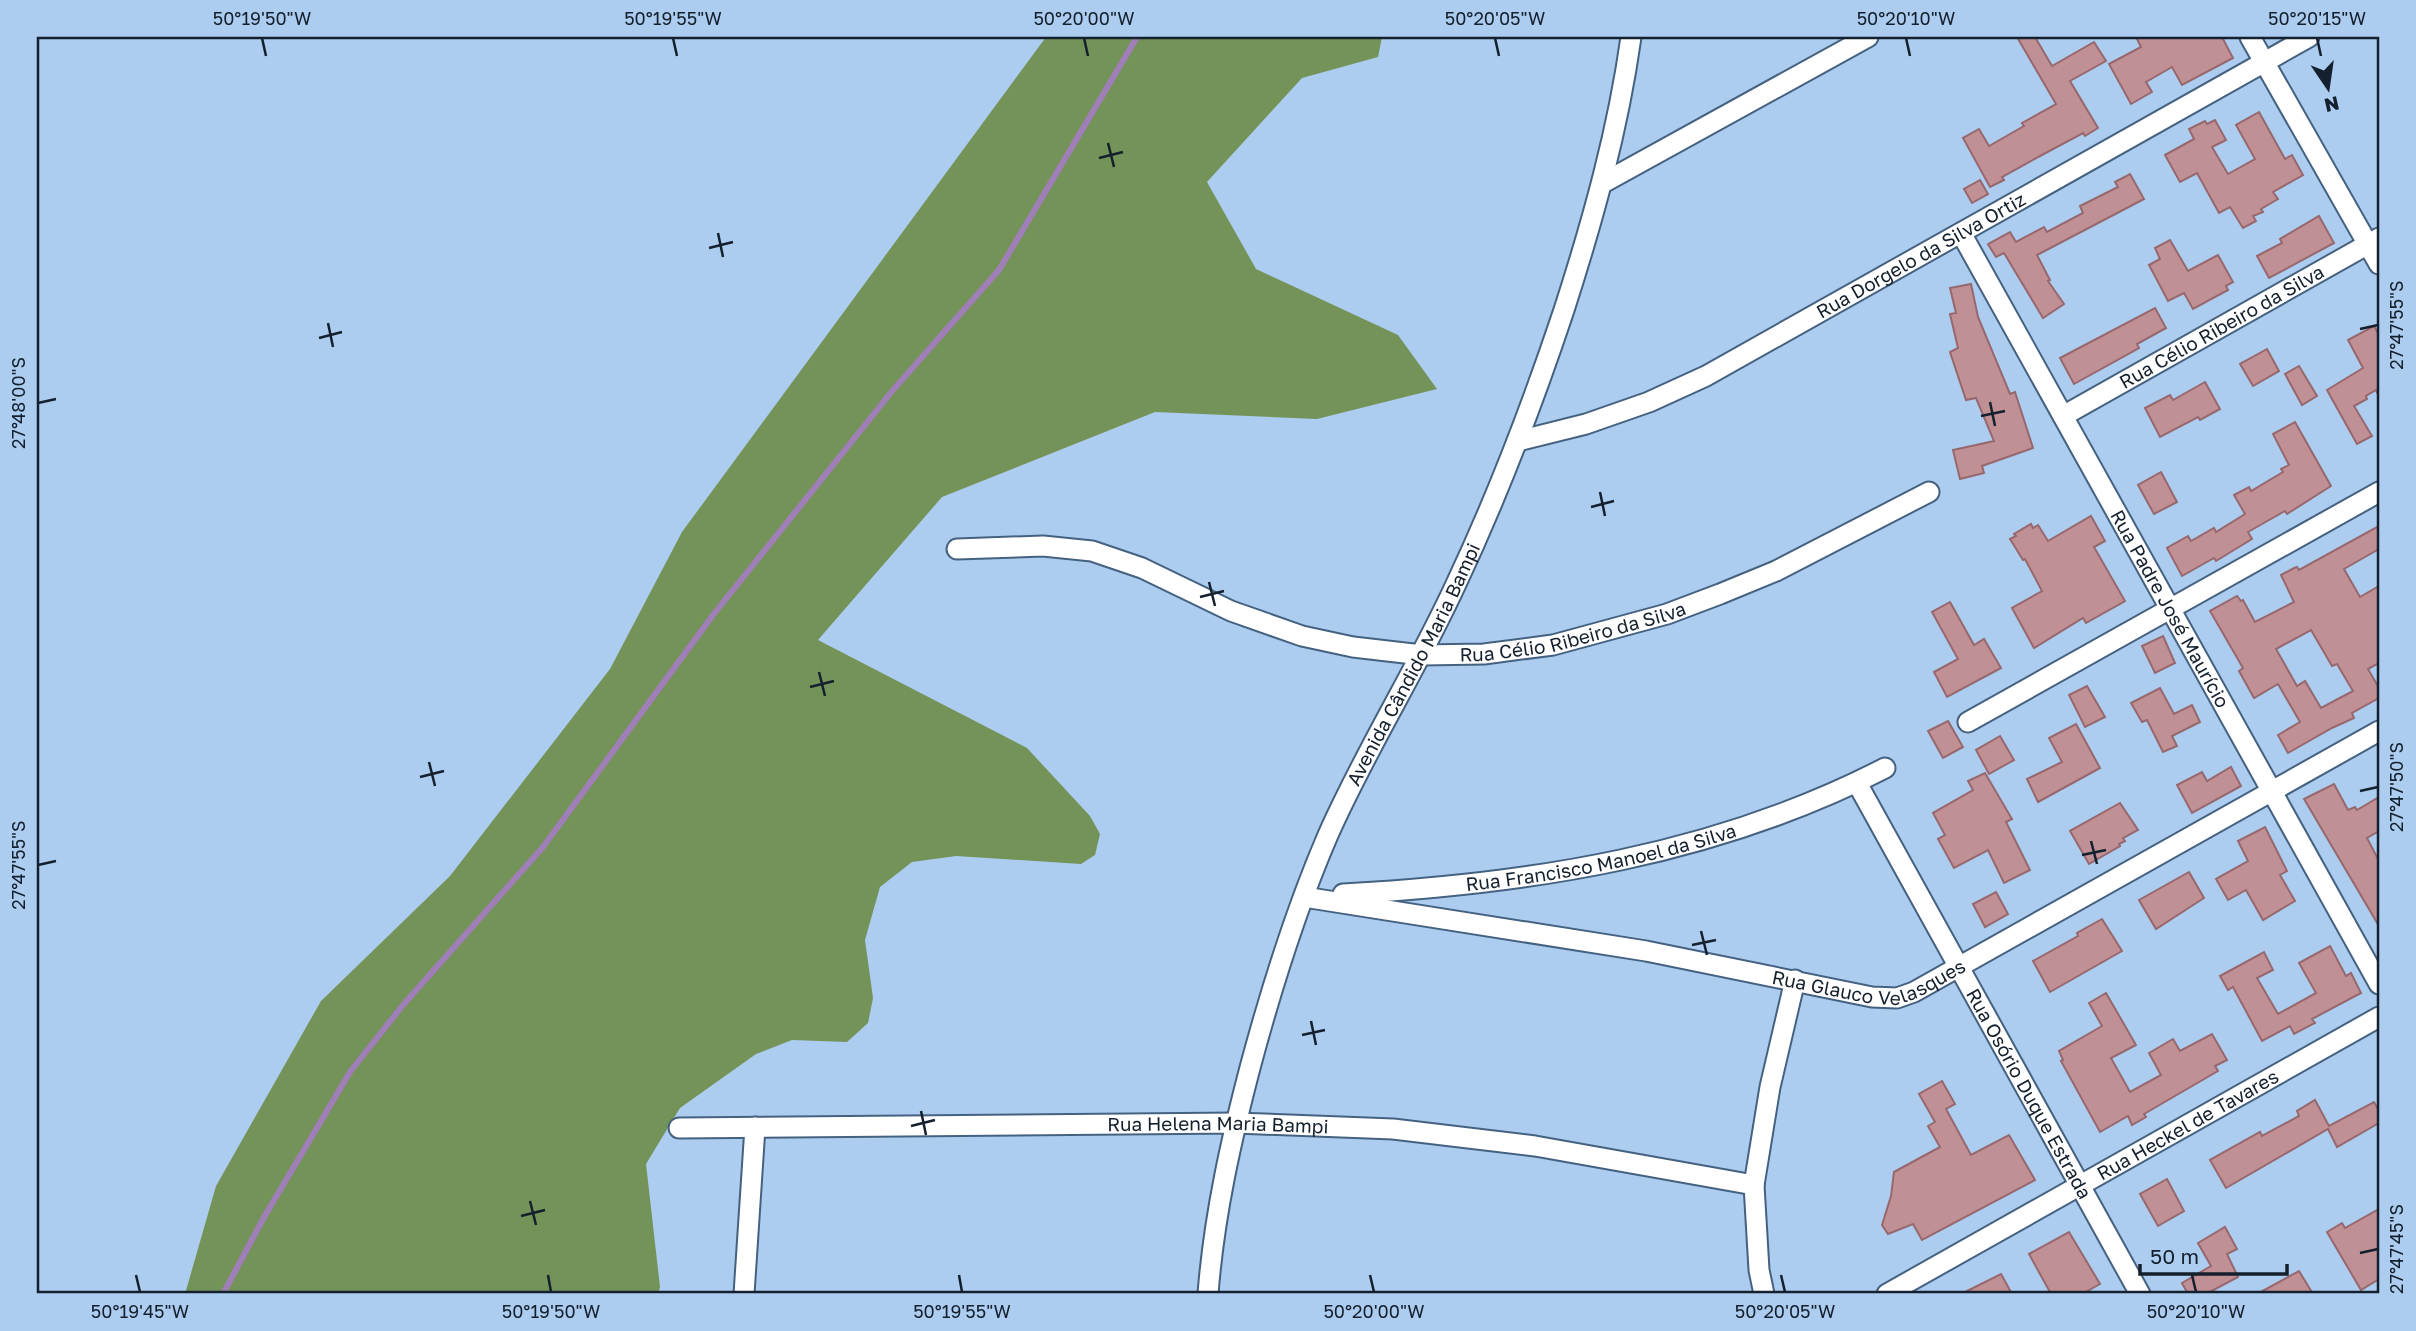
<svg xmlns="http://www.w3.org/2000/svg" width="2416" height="1331" viewBox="0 0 2416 1331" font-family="'Golos Text',sans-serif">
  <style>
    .forest { fill: #749358 }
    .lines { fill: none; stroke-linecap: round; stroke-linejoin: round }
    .stream { stroke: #a07eb7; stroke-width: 6 }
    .building { fill: #c19095; stroke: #96686d; stroke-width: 2; fill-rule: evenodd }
    .minor-casing { stroke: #456180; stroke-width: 23 }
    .minor { stroke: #fff; stroke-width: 19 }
    .ticks { fill: none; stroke: #14202d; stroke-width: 2.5 }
    .labels { text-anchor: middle; stroke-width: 5; stroke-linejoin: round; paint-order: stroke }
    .street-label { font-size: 19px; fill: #14202d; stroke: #adcdf0 }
    .neatline { fill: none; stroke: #14202d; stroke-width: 2.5 }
    .ticks-label { font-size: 18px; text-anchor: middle; fill: #14202d }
  </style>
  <rect width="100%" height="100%" fill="#adcdf0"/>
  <polygon class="forest" points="1046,37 1382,37 1378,57 1302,78 1207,182 1256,269 1398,335 1437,389 1317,419 1155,412 942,497 818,640 1027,748 1090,816 1100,834 1095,855 1081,864 956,856 912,862 880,887 865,940 873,998 868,1023 847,1042 792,1040 756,1054 680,1108 646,1164 660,1287 658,1294 185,1294 216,1186 321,1001 450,876 610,669 682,532"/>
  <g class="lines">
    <polyline class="stream" points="223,1294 263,1219 350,1072 403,1005 543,847 713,615 893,390 999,270 1137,37"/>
  </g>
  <g class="building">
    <polygon points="2017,37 2035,37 2052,66 2094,42 2106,61 2070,81 2098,128 2085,136 2083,133 2040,156 2002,177 2004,180 1990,187 1963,138 1979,129 1989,146 2024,126 2022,123 2056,104"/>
    <polygon points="2136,37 2222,37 2233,58 2182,85 2172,67 2146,82 2152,92 2131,104 2109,64 2141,47"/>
    <polygon points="2259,112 2285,159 2292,155 2303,175 2273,192 2278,199 2261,209 2263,212 2253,216 2256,221 2243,228 2230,207 2219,213 2197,173 2180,182 2165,155 2194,139 2189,129 2205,121 2207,124 2215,120 2226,140 2212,147 2228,174 2255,159 2236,125"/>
    <polygon points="2130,174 2144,199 2037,255 2050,280 2048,281 2064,304 2043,318 2004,253 1996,257 1988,244 2010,232 2016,242 2044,227 2047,232 2083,213 2080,206 2118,187 2115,182"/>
    <polygon points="1980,180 1988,194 1972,203 1964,189"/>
    <polygon points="2319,216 2334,243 2269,278 2257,256 2282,243 2280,239"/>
    <polygon points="2170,240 2188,271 2218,255 2233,282 2226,286 2228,290 2193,309 2184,293 2168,301 2149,265 2160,259 2155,248"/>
    <polygon points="1971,284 1978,317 2010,394 2015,392 2033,448 1982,466 1984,473 1960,479 1953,450 1994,441 1976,398 1966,400 1950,352 1958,348 1950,314 1956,313 1950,288"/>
    <polygon points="2155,308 2166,328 2137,344 2139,348 2074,384 2060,358"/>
    <polygon points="2374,326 2379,335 2379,397 2376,390 2366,396 2367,399 2354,406 2372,436 2357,444 2327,390 2363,368 2348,340"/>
    <polygon points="2267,349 2279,371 2253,386 2240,364"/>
    <polygon points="2299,366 2317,396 2302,405 2285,374"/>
    <polygon points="2205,382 2220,409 2200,420 2198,417 2160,437 2145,408 2170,395 2173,400"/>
    <polygon points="2295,422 2331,486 2287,514 2285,511 2248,532 2252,539 2216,561 2214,558 2182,576 2167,548 2188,536 2191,541 2214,528 2216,532 2245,514 2234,495 2249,487 2251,491 2283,472 2281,469 2289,465 2273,434"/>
    <polygon points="2161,472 2177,502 2154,514 2138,485"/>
    <polygon points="2091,516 2105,541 2094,547 2125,601 2086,623 2083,618 2034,648 2012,608 2042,591 2025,559 2023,560 2010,539 2016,536 2014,534 2031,524 2033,528 2038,525 2048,541"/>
    <path d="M2379,526V549L2344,569L2360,597L2379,586V663L2368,669L2379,688V698L2352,713L2354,718L2332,728L2288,753L2278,735L2300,722L2278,684L2254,698L2239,671L2243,668L2210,611L2237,596L2241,601L2243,600L2255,622L2294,602L2281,575L2294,568L2297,567L2299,570ZM2311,630L2332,666L2337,664L2353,691L2321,708L2305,681L2297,686L2276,649Z"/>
    <polygon points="1950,602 1974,645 1984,639 2001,668 1947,697 1934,672 1958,659 1932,612"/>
    <polygon points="2163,636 2175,663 2155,673 2142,646"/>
    <polygon points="2087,686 2105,717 2085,727 2069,695"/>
    <polygon points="2160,688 2174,714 2192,705 2200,722 2172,736 2177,746 2163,752 2147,720 2142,722 2131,703"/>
    <polygon points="1948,721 1963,747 1943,758 1928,731"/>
    <polygon points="2076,724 2100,768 2038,802 2027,779 2062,762 2049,738"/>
    <polygon points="2000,736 2014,760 1989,774 1976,750"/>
    <polygon points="2231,767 2241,786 2192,813 2177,785 2202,772 2207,781"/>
    <polygon points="1985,773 2012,819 2006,822 2030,870 2004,883 1988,850 1954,868 1938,839 1945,835 1933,813 1973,790 1968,781"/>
    <polygon points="2334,784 2348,810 2355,807 2357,810 2379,797 2379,831 2367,838 2379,861 2379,926 2304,799"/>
    <polygon points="2120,803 2138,830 2123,838 2125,841 2119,844 2120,846 2089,864 2070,831"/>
    <polygon points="2265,827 2287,871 2280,875 2295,901 2263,920 2246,890 2228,900 2216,879 2248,861 2238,841"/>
    <polygon points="2189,872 2204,898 2156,929 2139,900"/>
    <polygon points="1996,892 2008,914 1985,927 1973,904"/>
    <polygon points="2102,919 2122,951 2050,992 2033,961 2078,936 2077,933"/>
    <polygon points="2330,946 2346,976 2351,973 2361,993 2312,1019 2315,1023 2294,1034 2290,1026 2262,1041 2233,987 2228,990 2220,976 2264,952 2273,970 2257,978 2278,1014 2316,993 2299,963"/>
    <polygon points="2106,993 2136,1045 2111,1058 2130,1092 2161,1075 2149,1053 2173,1039 2180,1051 2212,1034 2227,1060 2215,1066 2218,1071 2144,1114 2146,1117 2132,1125 2128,1116 2100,1132 2061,1061 2063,1060 2059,1051 2102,1026 2089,1003"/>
    <polygon points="1942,1081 1955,1104 1946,1109 1971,1155 2009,1135 2035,1180 1922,1240 1913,1224 1888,1234 1882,1225 1891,1196 1894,1172 1940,1147 1928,1126 1935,1122 1919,1094"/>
    <polygon points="2315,1100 2329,1126 2374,1102 2379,1111 2379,1123 2337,1147 2328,1129 2226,1188 2210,1160 2260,1132 2262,1136 2299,1116 2297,1111"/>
    <polygon points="2167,1179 2184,1211 2158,1226 2140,1194"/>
    <polygon points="2379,1209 2379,1279 2361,1290 2327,1232 2342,1223 2345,1228"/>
    <polygon points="2225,1227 2237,1249 2227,1254 2238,1277 2206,1294 2188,1294 2182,1283 2211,1266 2198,1243"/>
    <polygon points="2069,1232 2100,1284 2082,1294 2051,1294 2029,1254"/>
    <polygon points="2299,1271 2313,1294 2257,1294"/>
    <polygon points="2001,1274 2012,1294 1961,1294"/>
  </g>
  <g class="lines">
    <defs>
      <g id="minor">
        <polyline points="2250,37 2379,264"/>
        <polyline points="1603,183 1868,37"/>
        <path id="s1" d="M1961,233L2379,984"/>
        <path id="s2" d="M2063,416L2379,238"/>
        <path id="s3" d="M1518,441L1586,424L1649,402L1706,376L2309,37"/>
        <path id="s4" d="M957,549L1043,546L1092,551L1142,568L1231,611L1302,636L1353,647L1422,655L1484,654L1553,645L1667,614L1720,594L1776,571L1929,492"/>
        <polyline points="1968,722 2379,492"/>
        <path id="s5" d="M1857,783L2140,1294"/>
        <path id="s6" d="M1343,894C1531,884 1716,855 1885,768"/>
        <path id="s7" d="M1304,897L1646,951L1872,997L1897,998L1914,992L2379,731"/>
        <path id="s8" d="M679,1128L1236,1123L1393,1129L1535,1146L1754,1185"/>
        <polyline points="744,1294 755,1127"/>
        <path id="s9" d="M1208,1294C1214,1216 1231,1140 1251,1064C1272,986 1296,909 1328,835C1366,749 1417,669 1456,584C1498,495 1533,403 1564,310C1593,220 1618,130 1631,37"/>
        <polyline points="1764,1294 1759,1270 1754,1185 1770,1087 1795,980"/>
        <path id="s10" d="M1887,1294L2379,1017"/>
      </g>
    </defs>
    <use href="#minor" class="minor-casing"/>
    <use href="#minor" class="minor"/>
  </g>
  <path class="ticks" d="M262,38L266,56M673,38L677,56M1084,38L1088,56M1495,38L1499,56M1906,38L1910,56M2317,38L2321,56M1108,143L1114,167M1099,158L1123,152M718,233L723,257M709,248L733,242M328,323L333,347M2360,329L2378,325M319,338L342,332M1990,402L1995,426M38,403L56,399M1981,416L2005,411M1600,492L1605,516M1591,507L1614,501M1209,582L1215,606M1200,597L1224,591M819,672L825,696M810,687L834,681M429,762L435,786M420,777L444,771M2360,791L2378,787M2091,841L2097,864M2082,855L2106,850M38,865L56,861M1701,931L1707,955M1692,945L1716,940M1311,1021L1316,1045M1302,1035L1325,1030M921,1111L926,1135M911,1126L935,1120M530,1201L536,1225M521,1216L545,1210M2360,1253L2378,1249M136,1275L140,1292M548,1275L551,1292M959,1275L962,1292M1370,1275L1374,1292M1781,1275L1785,1292M2192,1275L2196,1292"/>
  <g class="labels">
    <g class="street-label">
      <text dy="7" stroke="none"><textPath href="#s3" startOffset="446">Rua Dorgelo da Silva Ortiz</textPath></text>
      <text dy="7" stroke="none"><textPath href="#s2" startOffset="182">Rua Célio Ribeiro da Silva</textPath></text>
      <text dy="7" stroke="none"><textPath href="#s1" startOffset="430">Rua Padre José Maurício</textPath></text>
      <text dy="7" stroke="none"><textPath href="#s4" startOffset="637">Rua Célio Ribeiro da Silva</textPath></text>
      <text dy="7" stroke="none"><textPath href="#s9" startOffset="667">Avenida Cândido Maria Bampi</textPath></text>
      <text dy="7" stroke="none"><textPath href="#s6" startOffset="261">Rua Francisco Manoel da Silva</textPath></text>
      <text dy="7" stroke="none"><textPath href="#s7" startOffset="576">Rua Glauco Velasques</textPath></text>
      <text dy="7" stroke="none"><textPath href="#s5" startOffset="355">Rua Osório Duque Estrada</textPath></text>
      <text dy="7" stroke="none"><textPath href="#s8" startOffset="539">Rua Helena Maria Bampi</textPath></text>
      <text dy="7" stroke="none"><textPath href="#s10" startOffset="345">Rua Heckel de Tavares</textPath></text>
    </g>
  </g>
  <rect width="2416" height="1331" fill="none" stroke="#adcdf0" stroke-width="77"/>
  <g transform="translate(2328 88) rotate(167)" stroke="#adcdf0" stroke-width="5" paint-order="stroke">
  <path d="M0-5L12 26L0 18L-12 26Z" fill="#14202d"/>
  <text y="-10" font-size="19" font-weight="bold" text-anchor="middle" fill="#14202d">N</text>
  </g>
  <path d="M2140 1264v10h147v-10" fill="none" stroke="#14202d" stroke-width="3.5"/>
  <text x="2150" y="1264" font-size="21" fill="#14202d" stroke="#adcdf0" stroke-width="5" paint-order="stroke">50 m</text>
  <rect x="38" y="38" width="2340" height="1254" class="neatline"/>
  <g class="ticks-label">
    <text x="262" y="25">50°19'50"W</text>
    <text x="673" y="25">50°19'55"W</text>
    <text x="1084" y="25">50°20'00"W</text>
    <text x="1495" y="25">50°20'05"W</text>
    <text x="1906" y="25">50°20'10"W</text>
    <text x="2317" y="25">50°20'15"W</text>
    <text transform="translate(2397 325) rotate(-90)" y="6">27°47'55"S</text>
    <text transform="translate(19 403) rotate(-90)" y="6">27°48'00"S</text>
    <text transform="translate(2397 787) rotate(-90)" y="6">27°47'50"S</text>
    <text transform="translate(19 865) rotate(-90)" y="6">27°47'55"S</text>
    <text transform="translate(2397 1249) rotate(-90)" y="6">27°47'45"S</text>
    <text x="140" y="1318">50°19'45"W</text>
    <text x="551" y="1318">50°19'50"W</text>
    <text x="962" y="1318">50°19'55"W</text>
    <text x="1374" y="1318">50°20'00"W</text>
    <text x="1785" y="1318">50°20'05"W</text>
    <text x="2196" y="1318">50°20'10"W</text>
  </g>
</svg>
